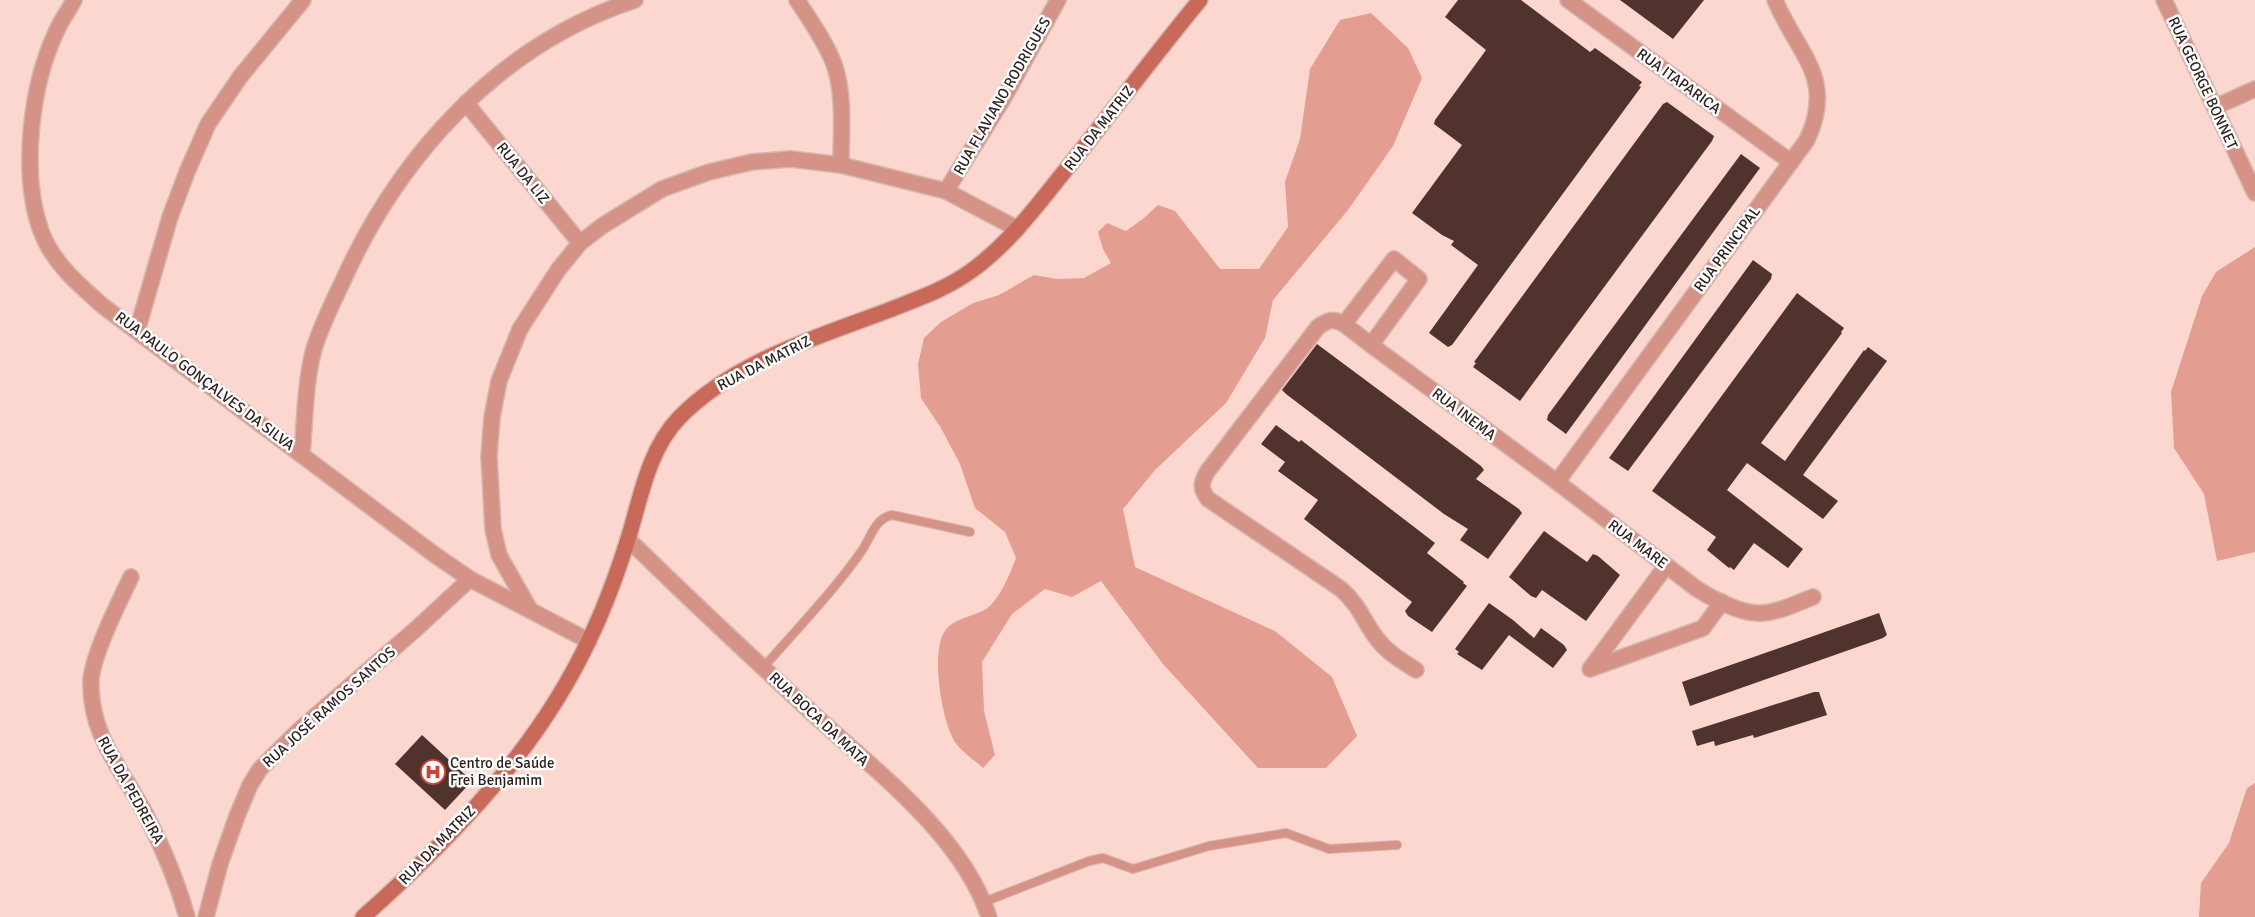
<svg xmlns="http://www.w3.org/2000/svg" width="2255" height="917" viewBox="0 0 2255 917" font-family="Signika,sans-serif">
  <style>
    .green { fill: #e49d91 }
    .building { fill: #50332e }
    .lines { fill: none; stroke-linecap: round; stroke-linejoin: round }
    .service-casing { stroke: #d6b6af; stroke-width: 10 }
    .minor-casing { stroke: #d6b6af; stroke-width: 18 }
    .tertiary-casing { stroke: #d6b6af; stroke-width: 18 }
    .secondary-casing { stroke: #d6b6af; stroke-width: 18 }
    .service { stroke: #d59287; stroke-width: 8 }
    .minor { stroke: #d59287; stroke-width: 15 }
    .tertiary { stroke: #d59287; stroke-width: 15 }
    .secondary { stroke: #c9695a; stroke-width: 15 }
    .labels { text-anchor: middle; stroke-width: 5; stroke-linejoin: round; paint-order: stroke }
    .street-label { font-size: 15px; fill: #2a1d1b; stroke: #fff }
    .poi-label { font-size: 15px; fill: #2a1d1b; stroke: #fff; text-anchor: start }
  </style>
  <rect width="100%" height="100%" fill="#fcd7d0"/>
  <g class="green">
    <path d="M1371,13L1408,48L1422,78L1393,146L1348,210L1273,300L1265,338L1226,403L1155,470L1123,509L1135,567L1275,631L1332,677L1357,736L1326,768H1258L1163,664L1101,581L1072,597L1045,589L1012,614L982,662L984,711L995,755L983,768C974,760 961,751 955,742C942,722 930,652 945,631C955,616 979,617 991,605C1002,593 1010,574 1016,558L1005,532L975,508L960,464L941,428L921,398L918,364L924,338L941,322L973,303L999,295L1034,275L1057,279L1084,278L1111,263L1103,249L1098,232L1107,223L1126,231L1144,218L1158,205L1175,211L1220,269H1259L1288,227L1285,182L1300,139L1310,69L1340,20Z"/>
    <polygon points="2255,247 2255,552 2217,561 2204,494 2174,448 2171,392 2202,296 2216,272"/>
    <polygon points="2255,783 2255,917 2199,917 2201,883 2229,843 2247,788"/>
  </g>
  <g class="building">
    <polygon points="1458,0 1521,0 1590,52 1595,48 1642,82 1639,86 1641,87 1452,345 1448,347 1429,333 1478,265 1451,245 1454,241 1442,235 1412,213 1462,145 1434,124 1435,120 1486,50 1445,17"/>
    <polygon points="1620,0 1704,0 1673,39"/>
    <polygon points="1667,102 1714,136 1712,141 1520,401 1473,367 1476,363 1474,362 1663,104"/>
    <polygon points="1741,154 1760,168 1566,434 1547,420 1548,415"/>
    <polygon points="1753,260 1772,274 1771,279 1628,471 1609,458"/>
    <polygon points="1797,293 1844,328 1841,332 1842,333 1761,443 1785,461 1864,350 1865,351 1868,347 1887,361 1803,475 1838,501 1823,519 1747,463 1727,490 1803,549 1788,568 1754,543 1734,570 1730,567 1729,568 1707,550 1716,537 1652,491"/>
    <polygon points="1317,344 1481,466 1484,470 1476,479 1519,509 1522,513 1488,559 1460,540 1468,529 1444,514 1286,394 1282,390"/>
    <polygon points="1276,425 1299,442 1301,440 1435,543 1427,553 1464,582 1463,583 1467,586 1432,632 1408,616 1405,611 1412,602 1304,519 1318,500 1278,471 1285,462 1261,444"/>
    <polygon points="1544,531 1587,562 1593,554 1598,556 1620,575 1586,621 1542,590 1536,598 1531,596 1509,577"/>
    <polygon points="1489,603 1513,620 1534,638 1541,628 1564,645 1567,650 1553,668 1509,635 1482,670 1457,654 1459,652 1455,649"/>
    <polygon points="1879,613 1887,635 1883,638 1690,706 1682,682"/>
    <polygon points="1814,692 1819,692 1827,715 1754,738 1753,735 1715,746 1714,741 1697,746 1692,731"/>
    <polygon points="422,735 472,781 445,810 395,764"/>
  </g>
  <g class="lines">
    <defs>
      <g id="service">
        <path d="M763,668C796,630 832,593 861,552C871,538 874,519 892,515L970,532"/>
        <polyline points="984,902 1089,861 1103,858 1133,869 1209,846 1286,833 1329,849 1397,845"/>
      </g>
      <g id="minor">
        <path d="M74,0C69,10 62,19 57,30C31,84 20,173 41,231C52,262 79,285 103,306L435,555L470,579L589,641"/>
        <path d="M797,0C810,20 825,41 834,64C845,95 841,133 841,165"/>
        <polyline points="1568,0 1791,162"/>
        <polyline points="2164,0 2255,193"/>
        <polyline points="466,103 580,243"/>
        <polyline points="2215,107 2255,89"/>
        <polyline points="946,191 1003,99 1058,0"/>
        <path d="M1344,324C1333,318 1328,320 1318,327L1207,472C1201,483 1200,488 1208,499L1341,589C1361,607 1363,621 1378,640C1388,653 1402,661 1416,670"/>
        <polyline points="137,331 170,217 187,172 208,124 240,77 303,0"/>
        <path d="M1371,345L1419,279L1394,259L1344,324L1371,345L1557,482L1697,589C1715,600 1742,615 1763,613C1780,612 1797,603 1813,597"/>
        <path d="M302,454C305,420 305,382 314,349C321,326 332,304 342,283C399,155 500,44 635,0"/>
        <path d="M1557,482L1807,140C1836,77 1798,55 1775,0"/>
        <polyline points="1666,566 1590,669 1703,628 1722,602"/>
        <path d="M131,577C119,602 93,654 91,680C89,735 122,769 146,815C163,848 177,881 187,917"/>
        <polyline points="529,608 499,555 493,529 489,456 492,417 499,381 520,329 558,270 580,243 602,226 662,189 709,172 752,162 790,159 841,165 946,191 1016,228"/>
        <polyline points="206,917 220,864 237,816 250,785 260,769 298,731 416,629 470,579"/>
      </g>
      <path id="tertiary" d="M628,539C687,597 748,654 810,711C873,769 961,833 989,917"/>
      <path id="secondary" d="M363,917C453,837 539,748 590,638C606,605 618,571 629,536C641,496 649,449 679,418C732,363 814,338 884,312C914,300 945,290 971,271C1005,247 1034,210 1060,177C1107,119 1152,58 1200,0"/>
    </defs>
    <use href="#service" class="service-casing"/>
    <use href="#minor" class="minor-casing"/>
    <use href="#tertiary" class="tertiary-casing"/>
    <use href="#secondary" class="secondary-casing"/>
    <use href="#service" class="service"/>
    <use href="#minor" class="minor"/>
    <use href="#tertiary" class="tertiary"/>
    <use href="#secondary" class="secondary"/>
  </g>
  <defs>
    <symbol id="hospital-ring" viewBox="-11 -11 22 22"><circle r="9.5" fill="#fff" stroke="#cf4333" stroke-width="1.5"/><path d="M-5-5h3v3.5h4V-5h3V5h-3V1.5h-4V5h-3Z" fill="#cf4333"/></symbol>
  </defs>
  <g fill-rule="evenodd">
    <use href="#hospital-ring" x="419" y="758" width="28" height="28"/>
  </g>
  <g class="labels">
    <g class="street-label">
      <text transform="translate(1679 81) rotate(36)" y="5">RUA ITAPARICA</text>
      <text transform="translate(2203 83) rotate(65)" y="5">RUA GEORGE BONNET</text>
      <text transform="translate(1002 96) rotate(-60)" y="5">RUA FLAVIANO RODRIGUES</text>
      <text transform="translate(1099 128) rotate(-52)" y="5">RUA DA MATRIZ</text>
      <text transform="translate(523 173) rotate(51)" y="5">RUA DA LIZ</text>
      <text transform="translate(1727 249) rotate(-54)" y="5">RUA PRINCIPAL</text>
      <text transform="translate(764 363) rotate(-27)" y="5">RUA DA MATRIZ</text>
      <text transform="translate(205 381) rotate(37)" y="5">RUA PAULO GONÇALVES DA SILVA</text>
      <text transform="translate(1464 414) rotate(37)" y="5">RUA INEMA</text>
      <text transform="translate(1638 544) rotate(37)" y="5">RUA MARE</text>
      <text transform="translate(329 707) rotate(-42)" y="5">RUA JOSÉ RAMOS SANTOS</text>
      <text transform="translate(819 719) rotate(43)" y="5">RUA BOCA DA MATA</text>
      <text transform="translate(131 790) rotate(61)" y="5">RUA DA PEDREIRA</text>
      <text transform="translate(437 845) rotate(-46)" y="5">RUA DA MATRIZ</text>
    </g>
    <g class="poi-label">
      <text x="450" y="768">Centro de Saúde<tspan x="450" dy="17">Frei Benjamim</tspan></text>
    </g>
  </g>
</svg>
